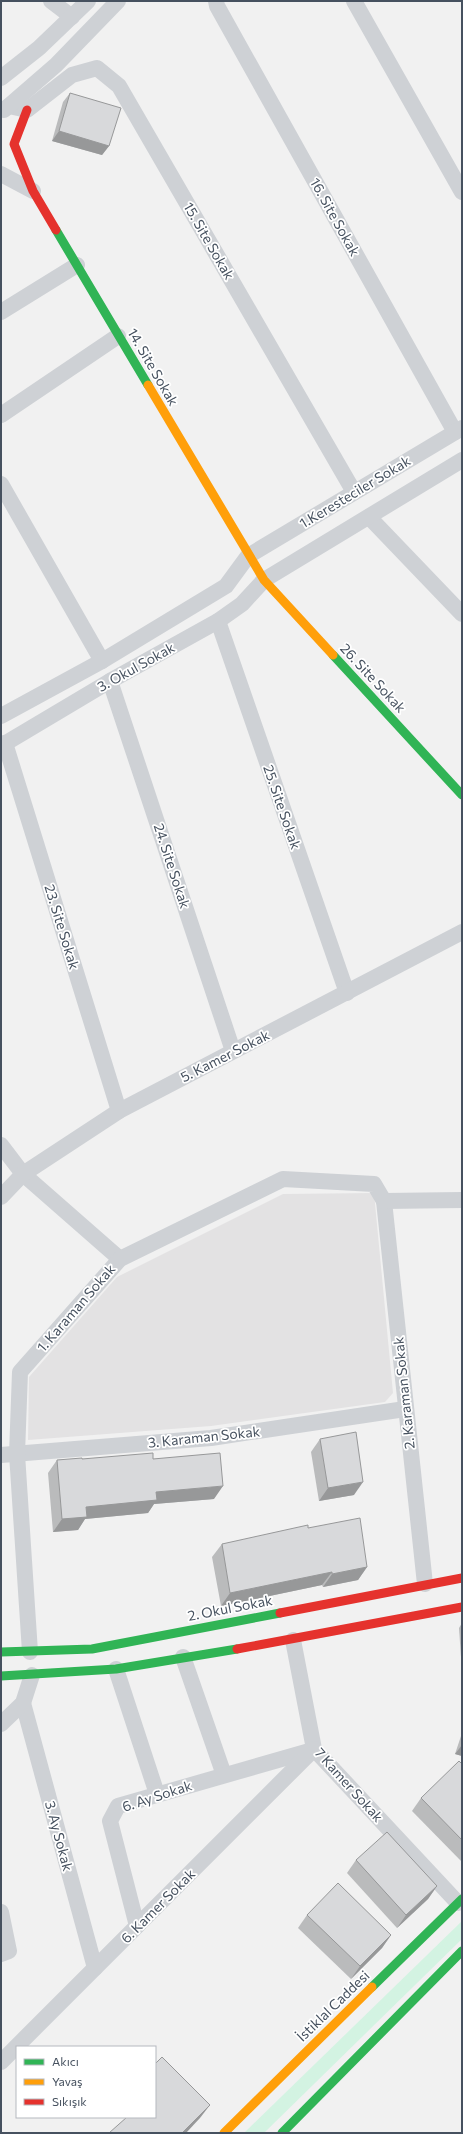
<svg xmlns="http://www.w3.org/2000/svg" width="463" height="2134" viewBox="0 0 463 2134" font-family="Commissioner,sans-serif">
  <style>
    .education { fill: #e3e2e3 }
    .green { fill: #d3f3e2 }
    .lines { fill: none; stroke-linecap: round; stroke-linejoin: round }
    .street { stroke: #ced1d5; stroke-width: 16 }
    .fast { stroke: #30b455; stroke-width: 9 }
    .slow { stroke: #ff9f0a; stroke-width: 9 }
    .jam { stroke: #e5322d; stroke-width: 9 }
    .wall { fill: #babbbc }
    .shaded-wall { fill: #979899 }
    .building { fill: #d8d9db; stroke: #979899 }
    .labels { text-anchor: middle; stroke-width: 3.5; stroke-linejoin: round; paint-order: stroke }
    .street-label { font-size: 14px; fill: #46515f; stroke: #fff }
  </style>
  <rect width="100%" height="100%" fill="#f1f1f1"/>
  <polygon class="education" points="374,1193 393,1393 385,1402 211,1426 28,1440 29,1377 117,1277 283,1194"/>
  <polygon class="green" points="462,1921 462,1939 264,2133 244,2133"/>
  <g class="lines">
    <g class="street">
      <polyline points="51,1 72,17"/>
      <polyline points="216,1 217,6 455,432"/>
      <polyline points="354,1 462,192"/>
      <polyline points="1,78 39,48 88,1"/>
      <polyline points="9,106 27,110 72,75 97,68 119,86 354,492"/>
      <polyline points="4,110 56,65 118,1"/>
      <polyline points="1,174 33,191"/>
      <polyline points="1,312 77,265"/>
      <polyline points="1,415 118,336"/>
      <polyline points="1,484 102,661"/>
      <polyline points="369,517 462,614"/>
      <polyline points="218,621 347,993"/>
      <polyline points="110,681 233,1051"/>
      <polyline points="1,716 102,661 226,586 248,556 462,428"/>
      <polyline points="5,743 119,1111"/>
      <polyline points="1,746 110,681 218,621 242,604 264,580 462,460"/>
      <polyline points="1,1145 23,1174 120,1259"/>
      <polyline points="1,1197 23,1174 119,1111 462,932"/>
      <polyline points="384,1201 425,1584"/>
      <polyline points="1,1455 211,1438 405,1409"/>
      <polyline points="293,1640 314,1749 458,1903"/>
      <polyline points="30,1652 17,1454 20,1372 120,1259 283,1179 374,1184 384,1201 462,1200"/>
      <polyline points="183,1657 224,1775"/>
      <polyline points="116,1669 157,1794"/>
      <polyline points="23,1703 95,1968"/>
      <polyline points="1,1724 23,1703 32,1675"/>
      <polyline points="1,1912 9,1951 1,1954"/>
      <polyline points="137,1926 110,1821 118,1806 313,1750"/>
      <polyline points="1,2062 314,1749"/>
    </g>
    <g class="fast">
      <polyline points="56,230 148,385"/>
      <polyline points="333,655 462,795"/>
      <polyline points="1,1652 92,1649 280,1613"/>
      <polyline points="1,1676 116,1669 237,1649"/>
      <polyline points="372,1987 462,1899"/>
      <polyline points="282,2133 462,1951"/>
    </g>
    <g class="slow">
      <polyline points="148,385 264,580 333,655"/>
      <polyline points="224,2133 372,1987"/>
    </g>
    <g class="jam">
      <polyline points="27,110 14,144 33,191 56,230"/>
      <polyline points="280,1613 462,1578"/>
      <polyline points="237,1649 462,1607"/>
    </g>
  </g>
  <g class="wall">
    <polygon points="70,93 109,146 102,155 52,141 63,102"/>
    <polygon points="320,1439 354,1495 319,1501 311,1452"/>
    <polygon points="153,1459 214,1499 154,1504 148,1513 85,1519 78,1530 53,1532 48,1473 57,1460"/>
    <polygon points="308,1528 367,1567 358,1580 323,1587 322,1585 221,1606 212,1557 222,1544"/>
    <polygon points="462,1623 462,1672 459,1628"/>
    <polygon points="462,1733 462,1756 455,1754"/>
    <polygon points="462,1764 462,1862 412,1811 421,1798"/>
    <polygon points="356,1860 437,1886 428,1899 397,1928 347,1873"/>
    <polygon points="307,1915 391,1935 382,1948 351,1979 298,1928"/>
  </g>
  <g class="shaded-wall">
    <polygon points="59,131 109,146 102,155 52,141"/>
    <polygon points="363,1482 354,1495 319,1501 328,1488"/>
    <polygon points="223,1486 214,1499 154,1504 148,1513 85,1519 78,1530 53,1532 62,1519 86,1507 156,1492"/>
    <polygon points="367,1567 358,1580 323,1587 332,1574"/>
    <polygon points="332,1572 322,1585 221,1606 230,1593"/>
    <polygon points="462,1745 462,1756 455,1754"/>
    <polygon points="437,1886 428,1899 397,1928 406,1915"/>
    <polygon points="391,1935 382,1948 351,1979 360,1966"/>
    <polygon points="210,2105 200,2118 186,2133 182,2133"/>
  </g>
  <g class="building">
    <polygon points="70,93 121,108 109,146 59,131"/>
    <polygon points="356,1432 363,1482 328,1488 320,1439"/>
    <polygon points="153,1453 153,1459 220,1453 223,1486 156,1492 157,1500 86,1507 87,1517 62,1519 57,1460 82,1458 82,1459"/>
    <polygon points="360,1518 367,1567 332,1574 332,1572 230,1593 222,1544 308,1525 308,1528"/>
    <polygon points="459,1761 462,1764 462,1840 421,1798"/>
    <polygon points="387,1832 437,1886 406,1915 356,1860"/>
    <polygon points="338,1883 391,1935 360,1966 307,1915"/>
    <polygon points="162,2057 210,2105 182,2133 109,2133 127,2117 155,2117 155,2064"/>
  </g>
  <g class="labels">
    <g class="street-label">
      <text transform="translate(335 217) rotate(61)" y="5">16. Site Sokak</text>
      <text transform="translate(209 241) rotate(60)" y="5">15. Site Sokak</text>
      <text transform="translate(153 367) rotate(60)" y="5">14. Site Sokak</text>
      <text transform="translate(355 492) rotate(-31)" y="5">1.Keresteciler Sokak</text>
      <text transform="translate(136 667) rotate(-29)" y="5">3. Okul Sokak</text>
      <text transform="translate(373 678) rotate(47)" y="5">26. Site Sokak</text>
      <text transform="translate(282 807) rotate(71)" y="5">25. Site Sokak</text>
      <text transform="translate(172 866) rotate(72)" y="5">24. Site Sokak</text>
      <text transform="translate(62 927) rotate(73)" y="5">23. Site Sokak</text>
      <text transform="translate(225 1056) rotate(-27)" y="5">5. Kamer Sokak</text>
      <text transform="translate(76 1308) rotate(-49)" y="5">1. Karaman Sokak</text>
      <text transform="translate(404 1393) rotate(-96)" y="5">2. Karaman Sokak</text>
      <text transform="translate(204 1437) rotate(-6)" y="5">3. Karaman Sokak</text>
      <text transform="translate(230 1608) rotate(-11)" y="5">2. Okul Sokak</text>
      <text transform="translate(349 1785) rotate(48)" y="5">7 Kamer Sokak</text>
      <text transform="translate(157 1796) rotate(-18)" y="5">6. Ay Sokak</text>
      <text transform="translate(59 1836) rotate(75)" y="5">3. Ay Sokak</text>
      <text transform="translate(158 1906) rotate(-45)" y="5">6. Kamer Sokak</text>
      <text transform="translate(333 2006) rotate(-44)" y="5">İstiklal Caddesi</text>
    </g>
  </g>
  <rect width="463" height="2134" fill="none" stroke="#46515f" stroke-width="4"/>
  <rect x="16" y="2046" width="140" height="72" fill="#ffffff" stroke="#b5b9bf"/>
  <rect x="24" y="2059" width="20" height="6" fill="#30b455" stroke="#b5b9bf"/>
  <text x="52" y="2066" font-size="12" fill="#46515f">Akıcı</text>
  <rect x="24" y="2079" width="20" height="6" fill="#ff9f0a" stroke="#b5b9bf"/>
  <text x="52" y="2086" font-size="12" fill="#46515f">Yavaş</text>
  <rect x="24" y="2099" width="20" height="6" fill="#e5322d" stroke="#b5b9bf"/>
  <text x="52" y="2106" font-size="12" fill="#46515f">Sıkışık</text>
</svg>
